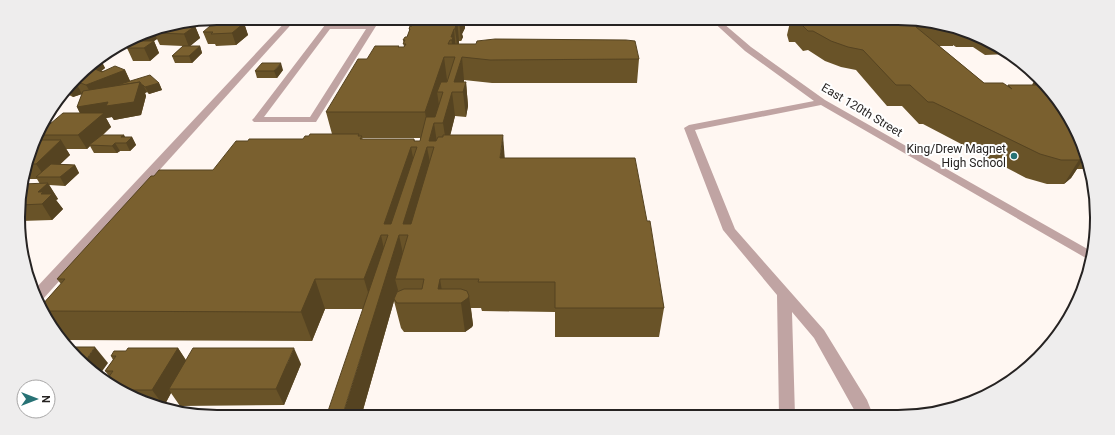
<svg xmlns="http://www.w3.org/2000/svg" width="1115" height="435" viewBox="0 0 1115 435" font-family="Roboto,sans-serif">
  <style>
    .lines { fill: none; stroke-linecap: round; stroke-linejoin: round }
    .minor { fill: #c0a4a3; fill-rule: evenodd }
    .wall { fill: #695328; fill-rule: evenodd }
    .shaded-wall { fill: #554321 }
    .building { fill: #7a602f; stroke: #554321; fill-rule: evenodd }
    .poi-dot { fill: #277275; stroke: #fff; stroke-width: 1.5 }
    .labels { text-anchor: middle; stroke-width: 4; stroke-linejoin: round; paint-order: stroke }
    .street-label { font-size: 12px; fill: #262322; stroke: #fff }
    .poi-label { font-size: 12px; fill: #262322; stroke: #fff; text-anchor: end }
    .rim { fill: none; stroke: #262322; stroke-width: 2 }
  </style>
  <rect width="100%" height="100%" fill="#fff7f2"/>
  <g class="lines">
    <g class="minor">
      <polygon points="289,18 297,18 43,299 40,300 35,289"/>
      <path d="M373,18H381L316,122H254L252,120L254,118L325,25H369ZM330,29H366L310,117H264Z"/>
      <polygon points="408,18 420,18 416,20"/>
      <polygon points="709,18 717,18 751,47 825,100 1091,251 1091,261 821,105 695,130 735,229 824,330 867,400 873,415 857,415 814,338 792,312 795,416 779,416 777,295 723,230 684,128 689,125 814,101 745,51"/>
      <polygon points="206,20 262,20 266,22 262,24 193,24 190,23"/>
    </g>
  </g>
  <g class="wall">
    <path d="M465,18V28L462,34L463,37L461,41H459V44L639,59L637,83H492L464,80V82H466L468,106L466,117L455,116L450,135L505,158L647,221L664,308L659,337H555V312L482,311L481,308H471L473,325L472,327L465,332H404L401,328L394,301L361,417L363,309H325L312,341L63,340L52,328L42,305L61,284L57,279L154,176L213,170L303,139L309,136L332,134L326,112L367,59L399,46V47H404L403,40L407,37L409,32V29L412,26L414,22V19ZM362,138H420V141H415L414,139H363Z"/>
    <polygon points="791,18 898,18 949,25 1008,54 985,55 973,47 956,47 953,45 953,46 939,46 984,83 1007,86 1008,85 1032,85 1033,83 1040,83 1070,118 1088,169 1077,169 1071,178 1064,184 1047,184 1026,178 923,124 919,124 902,106 887,106 856,70 841,67 825,61 808,50 803,51 795,42 789,42 787,35"/>
    <polygon points="244,23 248,35 236,45 216,46 215,44 208,44 203,32"/>
    <polygon points="195,26 200,38 190,46 200,46 202,53 192,63 175,63 172,56 183,46 160,45 157,39 154,41 159,53 150,61 133,61 127,48 129,46 122,46 153,29 157,31"/>
    <polygon points="113,52 114,54 105,62 102,62 105,68 101,71 125,70 130,81 159,83 162,90 149,94 147,92 145,93 146,96 141,115 114,120 112,117 106,118 111,127 103,135 124,135 125,137 132,137 136,145 130,151 120,151 117,153 94,153 90,146 87,149 66,149 70,155 60,164 75,165 79,173 65,186 49,185 58,199 56,200 63,209 52,220 21,221 20,191 24,184 40,184 37,179 24,179 42,126 80,113 77,107 82,94 73,97 65,93 86,67"/>
    <polygon points="283,70 277,78 257,78 255,71"/>
    <polygon points="178,348 186,360 301,364 284,405 180,406 171,393 164,406 157,406 106,381 109,376 105,371 113,360 111,356 126,351"/>
  </g>
  <g class="shaded-wall">
    <polygon points="458,18 465,18 465,28 462,34 463,37 461,41 459,19"/>
    <polygon points="457,19 459,41 458,52 455,29"/>
    <polygon points="244,23 248,35 236,45 232,33"/>
    <polygon points="195,26 200,38 189,47 184,34"/>
    <polygon points="156,28 158,33 155,33 157,39 154,41 159,53 150,61 144,48 147,46 142,35 153,29"/>
    <polygon points="454,29 456,52 455,57 454,57 451,37"/>
    <polygon points="200,46 202,53 192,63 189,56"/>
    <polygon points="113,52 114,54 105,62 103,58"/>
    <polygon points="444,57 447,80 443,92 437,92 439,105 429,138 425,112"/>
    <polygon points="462,57 464,80 461,92 454,82"/>
    <polygon points="100,59 105,68 94,77 89,66"/>
    <polygon points="281,63 283,70 277,78 274,71"/>
    <polygon points="125,70 131,83 94,98 86,85"/>
    <polygon points="75,81 82,94 73,97 69,89"/>
    <polygon points="140,82 143,85 147,92 145,93 146,96 141,115 114,120 112,117 106,118 111,127 91,145 89,145 90,146 87,149 78,135 84,122 77,107"/>
    <polygon points="466,82 468,106 466,117 463,92"/>
    <polygon points="159,83 162,90 149,94 145,87"/>
    <polygon points="452,92 455,116 447,149 443,123"/>
    <polygon points="434,123 438,149 434,147 429,141"/>
    <polygon points="124,135 127,142 132,137 136,145 130,151 126,143 121,137"/>
    <polygon points="503,135 505,161 500,158"/>
    <polygon points="61,140 70,155 47,177 45,177 36,164"/>
    <polygon points="115,143 120,151 117,153 112,146"/>
    <polygon points="411,147 416,173 388,235 384,224"/>
    <polygon points="427,147 432,173 408,235 403,224"/>
    <polygon points="1084,157 1084,158 1071,178 1064,184 1079,160"/>
    <polygon points="75,165 79,173 65,186 60,177"/>
    <polygon points="48,183 58,199 56,200 63,209 52,220 42,204 38,192"/>
    <polygon points="381,235 387,263 373,309 364,279"/>
    <polygon points="399,235 405,263 395,279 398,290 395,300 394,299 394,301 361,417 342,417"/>
    <polygon points="315,279 325,309 312,341 301,312"/>
    <polygon points="440,279 444,303 438,289"/>
    <polygon points="469,296 473,325 472,327 465,332 461,303"/>
    <polygon points="95,347 108,363 98,377 96,376 84,363"/>
    <polygon points="178,348 188,364 169,389 171,393 164,406 152,390"/>
    <polygon points="294,348 301,364 284,405 276,389"/>
  </g>
  <g class="building">
    <path d="M414,18H460L459,19H457L455,29H454L451,37H453L452,40H450L448,44H476L477,41L495,39L626,40L635,41L639,59L490,60L462,57L454,82H466L463,92H452L443,123H434L429,141H436L438,137H443V135H503L500,158H635L647,221H650L664,308H555V282H478L479,279H440L438,289H461L467,291L469,296L468,298L461,303H397L394,299L397,292L404,289H422L424,279H395L408,235H399L342,417H326L388,235H381L364,279H315L301,312L44,311L42,305L65,279H57L151,176H154L159,170H213L236,141H248L249,139H303L305,136H309L310,134H359L358,136H362L360,139H414V141H420L426,117H435L443,92H437L441,82H447L455,57H444L425,112H326L358,59H367L375,46H399L398,47H404L406,44H403L405,40H403L405,37H407L410,29H409L410,26H412L415,19H414ZM411,147H417L391,224H384ZM427,147H434L411,224H403Z"/>
    <polygon points="792,18 898,18 949,25 953,27 916,27 984,83 1003,83 1012,89 1008,85 1036,85 1033,83 1040,83 1070,118 1084,157 1079,160 1061,160 1040,154 933,102 928,102 910,85 896,85 863,50 848,47 831,41 813,31 808,31 800,23 794,23"/>
    <polygon points="244,23 232,33 211,34 213,32 203,32 210,26"/>
    <polygon points="176,25 195,26 184,34 155,33 162,27"/>
    <polygon points="137,41 154,41 144,48 127,48"/>
    <polygon points="183,46 200,46 189,56 172,56"/>
    <polygon points="262,63 281,63 274,71 255,71"/>
    <polygon points="115,66 125,70 86,85 75,81 84,70 90,67 102,72"/>
    <polygon points="150,75 159,83 145,87 143,85 142,85 140,82 114,86"/>
    <polygon points="140,82 134,102 106,106 108,102 77,107 83,91"/>
    <polygon points="63,113 104,113 78,135 39,135 42,126 45,124 50,124"/>
    <polygon points="102,135 124,135 121,137 132,137 126,143 115,143 112,146 89,145"/>
    <polygon points="37,140 61,140 36,164 29,164"/>
    <polygon points="51,164 75,165 60,177 36,177"/>
    <polygon points="48,183 38,192 43,192 41,194 52,194 42,204 20,205 20,191 22,184"/>
    <polygon points="69,347 95,347 84,363"/>
    <polygon points="128,348 178,348 152,390 125,390 106,381 113,371 105,371 116,356 111,356 114,351 126,351"/>
    <polygon points="193,348 294,348 276,389 169,389"/>
  </g>
  <circle class="poi-dot" cx="1014" cy="156" r="4"/>
  <g class="labels">
    <g class="street-label">
      <text transform="translate(862 110) rotate(31)" y="4">East 120th Street</text>
    </g>
    <g class="poi-label">
      <text x="1006" y="153">King/Drew Magnet<tspan x="1006" dy="14">High School</tspan></text>
    </g>
  </g>
  <path d="M0 0H1115V435H0ZM217 25H898A192 192 0 0 1 1090 217V218A192 192 0 0 1 898 410H217A192 192 0 0 1 25 218V217A192 192 0 0 1 217 25Z" fill="#eeeded" fill-rule="evenodd"/>
  <path class="rim" d="M217 25H898A192 192 0 0 1 1090 217V218A192 192 0 0 1 898 410H217A192 192 0 0 1 25 218V217A192 192 0 0 1 217 25Z"/>
  <g transform="translate(36 399) rotate(90)"><circle r="19" fill="#ffffff" stroke="#a8a7a7"/>
  <path d="M0-3L7 15L0 10L-7 15Z" fill="#277275"/>
  <text y="-6" font-size="11" font-weight="bold" text-anchor="middle" fill="#262322">N</text>
  </g>
</svg>
